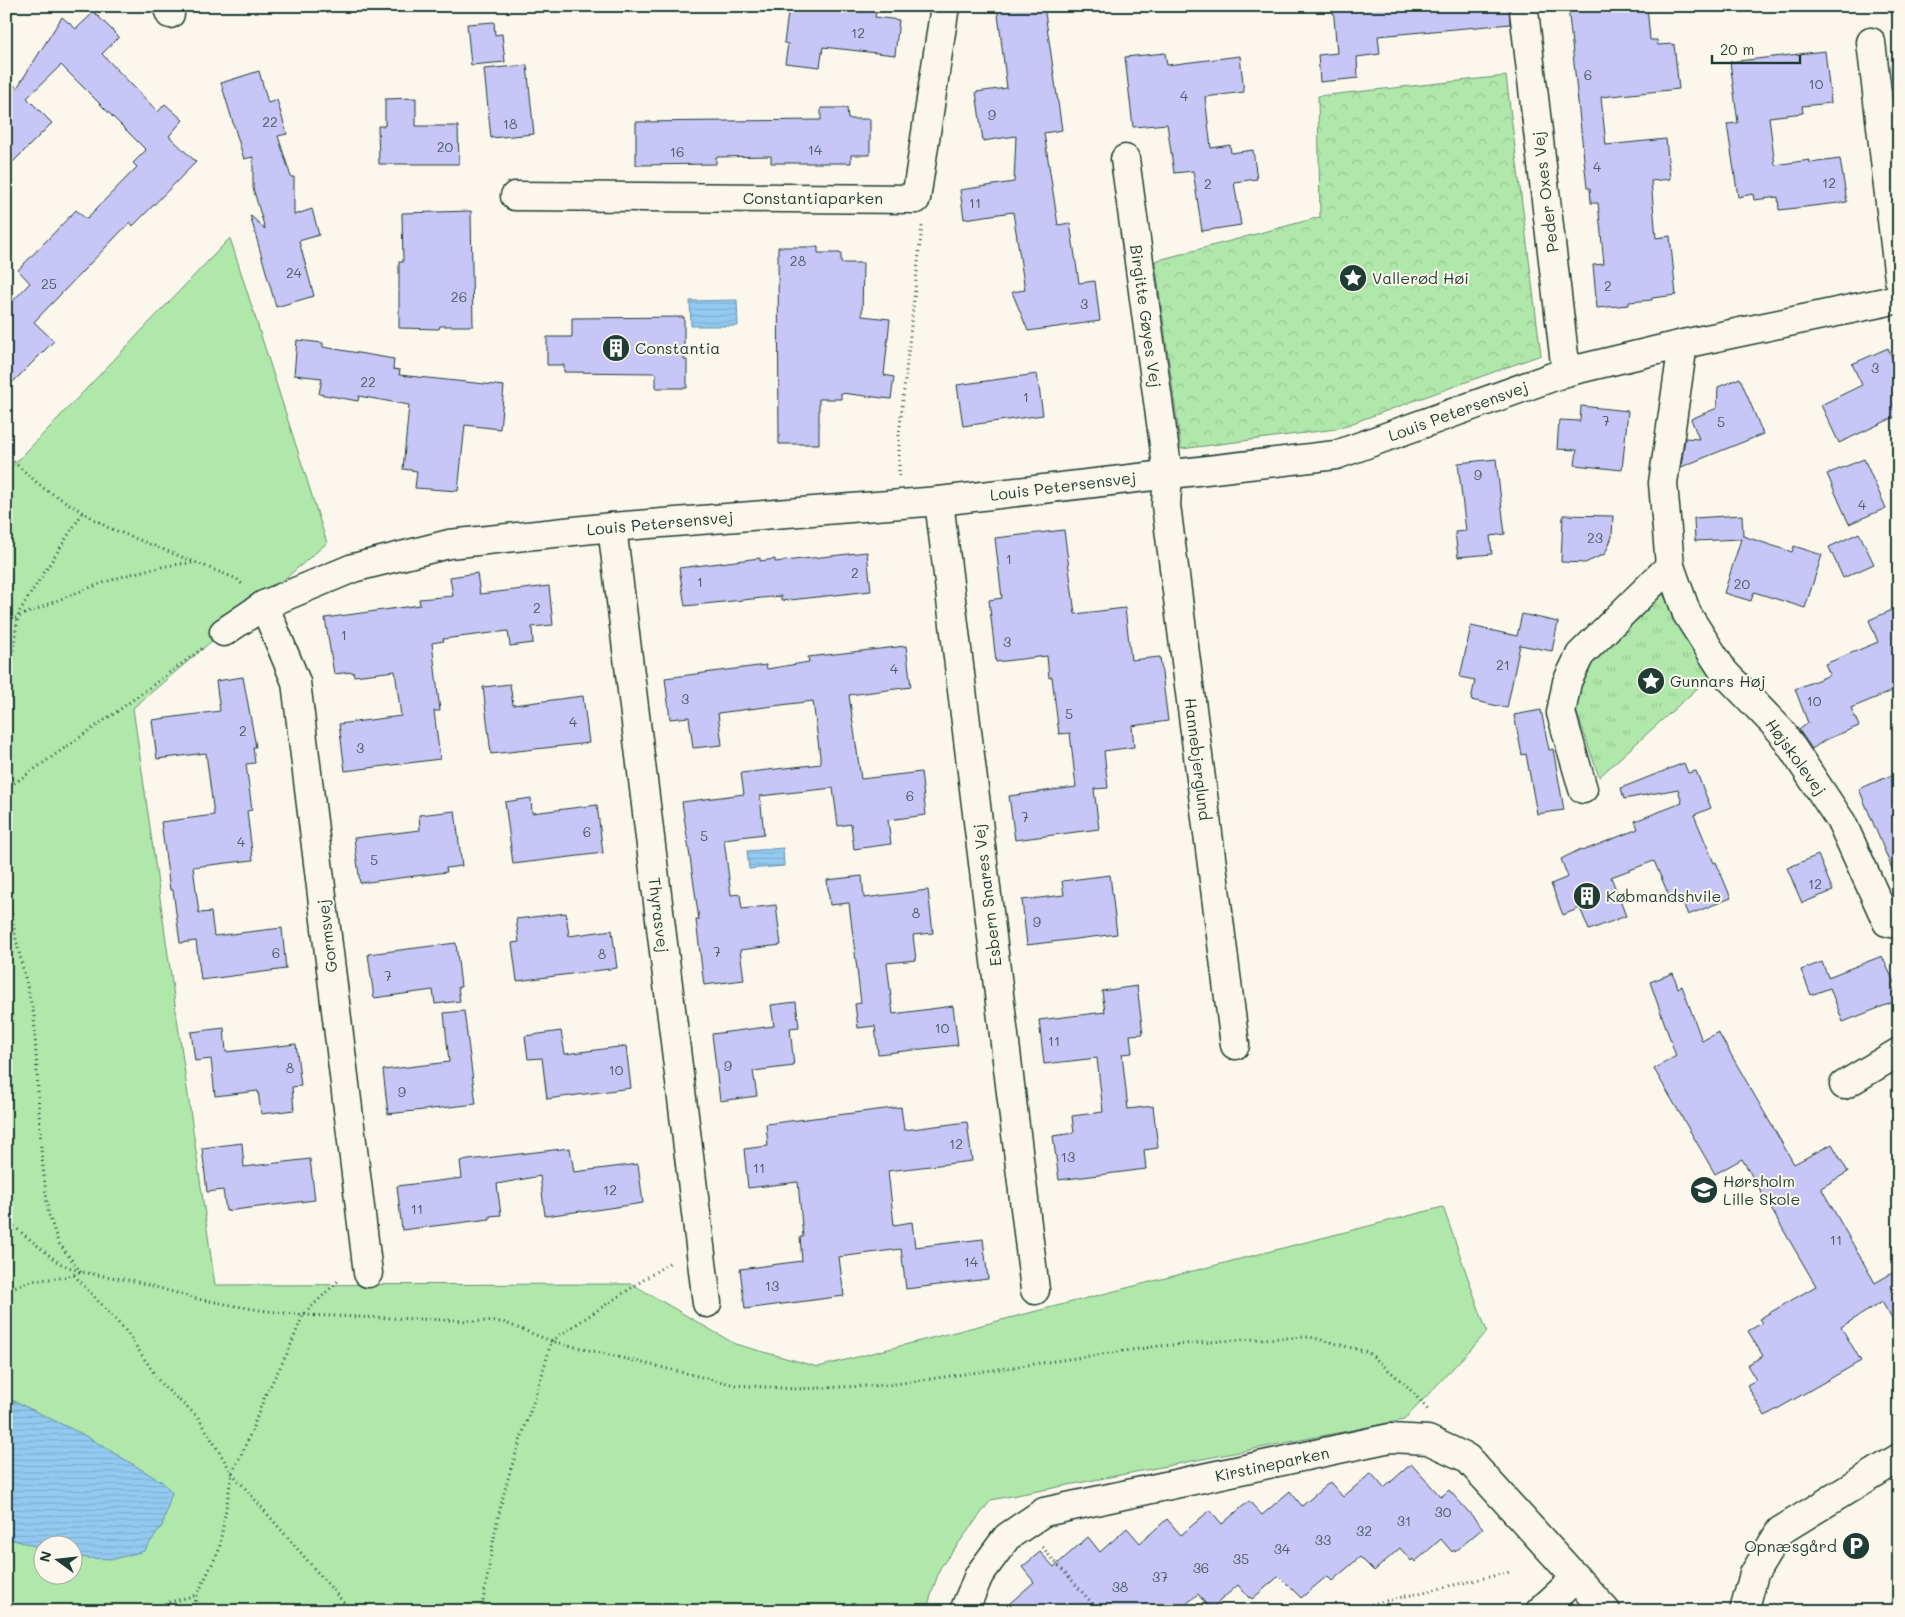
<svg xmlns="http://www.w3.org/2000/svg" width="1905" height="1617" viewBox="0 0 1905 1617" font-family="Mali,sans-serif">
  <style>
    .grass { fill: url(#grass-tufts); stroke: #689270 }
    .forest { fill: url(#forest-crowns); stroke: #689270 }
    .park { fill: #b0e7ab; stroke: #689270; fill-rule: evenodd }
    .water { fill: url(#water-rules); stroke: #6592a5 }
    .building { fill: #c8c5f7; stroke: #1f3d34 }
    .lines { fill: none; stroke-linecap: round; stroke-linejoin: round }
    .minor-casing { stroke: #1f3d34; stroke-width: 31 }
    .path { stroke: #1f3d34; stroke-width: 3; stroke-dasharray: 1 4; stroke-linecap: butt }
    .minor { stroke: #fbf7ec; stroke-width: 28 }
    .labels { text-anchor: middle; stroke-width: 4; stroke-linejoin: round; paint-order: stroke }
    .number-label { font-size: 14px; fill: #495f65 }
    .street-label { font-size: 16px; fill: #1f3d34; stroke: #fbf7ec }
    .poi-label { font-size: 16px; fill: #1f3d34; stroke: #fbf7ec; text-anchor: start }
  </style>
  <defs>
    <pattern id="grass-tufts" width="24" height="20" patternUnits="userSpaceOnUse" patternTransform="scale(1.25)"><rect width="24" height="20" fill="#b0e7ab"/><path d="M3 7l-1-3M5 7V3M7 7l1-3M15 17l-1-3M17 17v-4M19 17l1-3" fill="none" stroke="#97c794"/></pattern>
    <pattern id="forest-crowns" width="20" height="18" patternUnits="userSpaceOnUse" patternTransform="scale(1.25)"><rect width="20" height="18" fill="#b0e7ab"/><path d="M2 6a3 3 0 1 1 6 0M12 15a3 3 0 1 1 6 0" fill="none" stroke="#97c794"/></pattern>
    <pattern id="water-rules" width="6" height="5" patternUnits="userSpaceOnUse" patternTransform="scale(1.25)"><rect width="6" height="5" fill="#93caf1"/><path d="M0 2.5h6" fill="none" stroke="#7eaecf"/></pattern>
  </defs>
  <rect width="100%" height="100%" fill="#fbf7ec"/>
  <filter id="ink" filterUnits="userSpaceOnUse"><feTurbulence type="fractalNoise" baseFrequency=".02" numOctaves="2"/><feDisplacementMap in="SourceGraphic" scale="10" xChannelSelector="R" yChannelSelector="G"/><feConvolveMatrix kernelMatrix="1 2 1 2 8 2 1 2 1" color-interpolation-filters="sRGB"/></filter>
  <g filter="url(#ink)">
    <polygon class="grass" points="1660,589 1711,676 1599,777 1576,710 1579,685 1589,662"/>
    <polygon class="forest" points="1506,76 1541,355 1336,429 1181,449 1155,261 1320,217 1318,96"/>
    <path class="park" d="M230,238L327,543L133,708L215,1285L632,1284L735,1344L818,1367L1443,1207L1487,1332L1404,1420L991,1500L940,1568L926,1611H6V473ZM42,1544H72V1574H42Z"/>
    <g class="water">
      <polygon points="737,300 738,326 691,326 690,301"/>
      <polygon points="783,848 784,866 749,869 747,851"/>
      <polygon points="6,1397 86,1436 162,1482 172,1492 162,1526 144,1551 114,1559 85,1558 73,1555 72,1544 42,1544 42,1548 6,1538"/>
    </g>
    <g class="building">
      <polygon points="789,6 839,6 876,11 875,17 899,20 895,55 823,47 820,67 785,63 788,44 784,43"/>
      <polygon points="997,6 1044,6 1062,130 1044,133 1058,225 1070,223 1079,283 1095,281 1100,321 1028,331 1012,292 1025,290 1013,212 964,219 960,190 1014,182 1016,136 983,141 976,92 1007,88"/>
      <polygon points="1333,6 1509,6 1510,24 1378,36 1380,54 1357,57 1358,78 1320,82 1318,55 1337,53"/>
      <polygon points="1568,6 1647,6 1650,40 1657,40 1658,45 1674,44 1679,89 1601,97 1606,145 1666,139 1670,179 1651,181 1656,238 1670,236 1676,295 1652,298 1652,300 1629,302 1629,305 1597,308 1593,265 1604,264 1598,203 1591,203 1590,188 1587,188"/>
      <polygon points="94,12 119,37 102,54 158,112 165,104 183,120 169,136 196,162 133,226 130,222 34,322 54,341 6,389 6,308 30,283 18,270 76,210 86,219 88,217 137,167 133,163 146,150 61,65 27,98 52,123 6,169 6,78 17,88 62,17 76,29"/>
      <polygon points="494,22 495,35 502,34 505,62 471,65 467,24"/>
      <polygon points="1825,51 1831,103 1802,106 1803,113 1769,117 1775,165 1810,160 1810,163 1840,159 1847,202 1779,210 1778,197 1754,200 1753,194 1738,197 1727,124 1738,123 1730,62"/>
      <polygon points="1165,53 1167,65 1240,56 1244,92 1205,97 1211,148 1230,145 1231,153 1253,150 1257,179 1234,182 1241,225 1202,231 1193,171 1174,173 1167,124 1133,127 1125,57"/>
      <polygon points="527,65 534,134 491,138 484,69"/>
      <polygon points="259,71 268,103 277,100 287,134 278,136 291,177 294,177 294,215 312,209 319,235 299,241 314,296 276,307 250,215 265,229 253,188 253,157 244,159 221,83"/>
      <polygon points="416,98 416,126 458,126 459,164 379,164 378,126 385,126 385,99"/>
      <polygon points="821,108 847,108 848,119 870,119 870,155 851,155 851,163 771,163 771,156 716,157 716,164 636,165 636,122 821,120"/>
      <polygon points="471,211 473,326 440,326 439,329 399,328 399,262 403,262 402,213"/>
      <polygon points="778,247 818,247 818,253 841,253 841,263 863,263 862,316 890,319 884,375 894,377 891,399 841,393 841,399 819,399 819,444 779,444"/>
      <polygon points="684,317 684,360 687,360 687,388 656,388 656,373 564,372 564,365 547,365 547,337 572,337 572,318"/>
      <polygon points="297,340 323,343 323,347 394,359 393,369 400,370 399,375 504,386 500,429 465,425 458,491 415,488 417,471 403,469 409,405 359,396 358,401 319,394 322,378 294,375"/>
      <polygon points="1888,348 1899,374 1899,415 1839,443 1821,405 1862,385 1852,364"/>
      <polygon points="1037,374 1043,415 963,426 957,385"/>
      <polygon points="1740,378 1763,434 1681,467 1685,438 1699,439 1691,419 1717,408 1718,387"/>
      <polygon points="1581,406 1628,411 1622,470 1575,465 1577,450 1557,449 1559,420 1580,421"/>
      <polygon points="1496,459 1505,534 1490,536 1492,554 1458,557 1455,532 1466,531 1458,463"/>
      <polygon points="1864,459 1886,508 1849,524 1827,474"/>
      <polygon points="1563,515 1613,516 1612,537 1605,554 1585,563 1561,562"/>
      <polygon points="1742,515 1743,536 1792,552 1794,546 1822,555 1805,608 1754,592 1751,601 1724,593 1741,539 1695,541 1694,518"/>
      <polygon points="1064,530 1075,614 1125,608 1131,660 1160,657 1168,721 1132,726 1134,747 1104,751 1108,788 1094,789 1099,829 1015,840 1009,796 1076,787 1070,733 1059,734 1052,677 1049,678 1047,656 996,662 989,600 1002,598 995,538"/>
      <polygon points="1859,533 1874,564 1843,578 1829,547"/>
      <polygon points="867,552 871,591 781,601 781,596 685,606 679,568 760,558 760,561 775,559 775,562"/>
      <polygon points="477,573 480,594 549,586 553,625 532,627 533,643 510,646 508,631 443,639 444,641 432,643 440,711 434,711 440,759 345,771 339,724 401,716 395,671 354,676 353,672 334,674 325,618 420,605 419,599 453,596 450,577"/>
      <polygon points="1899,607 1899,691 1897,689 1851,708 1859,726 1825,740 1812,749 1799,730 1808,723 1795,689 1830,675 1825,664 1878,642 1869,620"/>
      <polygon points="1522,614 1558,622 1552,651 1520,645 1507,708 1471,700 1475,680 1460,677 1471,626 1517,636"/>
      <polygon points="906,646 911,687 849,695 861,779 921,772 926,815 888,820 891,844 854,849 851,824 838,826 833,788 760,796 764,834 724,839 731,895 740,894 742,909 776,905 781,945 740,950 744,980 704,985 696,920 699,920 682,802 744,794 741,773 821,764 813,701 718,713 722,745 693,748 689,717 670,719 665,678 766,665 767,669 809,662 808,657"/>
      <polygon points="243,677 256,747 253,747 255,763 246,764 252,810 247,811 253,860 193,867 199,913 211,912 214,936 282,928 286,969 201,980 196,941 180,943 173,890 170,890 161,822 214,815 206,753 157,759 152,720 220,711 216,681"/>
      <polygon points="510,684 513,705 583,696 589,743 491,754 483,687"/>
      <polygon points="1541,710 1549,750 1553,749 1564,810 1537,814 1526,754 1522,755 1514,715"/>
      <polygon points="1684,763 1688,773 1696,771 1711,808 1694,815 1714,863 1716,862 1731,898 1688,915 1682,901 1673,905 1654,861 1611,877 1626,916 1589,930 1580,908 1563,915 1551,884 1568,877 1561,859 1581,849 1582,851 1638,829 1635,821 1682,803 1678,789 1624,799 1621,788"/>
      <polygon points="1899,772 1899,883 1898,883 1859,789"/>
      <polygon points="531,798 532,813 597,805 603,853 513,864 505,802"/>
      <polygon points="455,811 462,866 446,868 447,872 360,883 354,838 420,830 419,815"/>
      <polygon points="1818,855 1833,891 1802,903 1787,868"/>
      <polygon points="1110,875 1117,934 1027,945 1022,900 1064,895 1062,881"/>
      <polygon points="862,876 864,898 928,890 933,933 913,935 916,960 887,963 893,1014 953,1006 958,1045 878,1054 875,1026 858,1028 855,1004 861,1003 849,903 830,905 827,880"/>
      <polygon points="566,913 569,936 612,930 617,968 517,981 512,943 519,942 516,919"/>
      <polygon points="456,943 461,987 458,987 460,1001 435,1004 433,990 374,998 368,954"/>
      <polygon points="1882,956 1894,982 1892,985 1899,1000 1843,1022 1830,988 1811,995 1801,970 1822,962 1828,977"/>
      <polygon points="1673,973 1678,988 1682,986 1702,1041 1718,1032 1794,1164 1832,1144 1848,1172 1821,1188 1875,1283 1899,1269 1899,1331 1882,1302 1841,1327 1861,1361 1765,1416 1747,1385 1756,1380 1747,1365 1763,1356 1748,1331 1762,1323 1759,1319 1816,1286 1742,1159 1715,1174 1654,1069 1676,1056 1650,982"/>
      <polygon points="1137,986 1143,1034 1130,1035 1132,1053 1122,1054 1128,1109 1153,1106 1158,1148 1144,1150 1146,1169 1059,1180 1053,1136 1074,1133 1072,1116 1103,1112 1097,1058 1044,1064 1039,1020 1105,1012 1102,991"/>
      <polygon points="796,1002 799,1027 790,1028 794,1066 753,1071 757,1096 720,1101 712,1034 774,1026 771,1005"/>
      <polygon points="464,1011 476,1104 388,1114 383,1070 449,1062 444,1013"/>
      <polygon points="224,1028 226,1052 296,1044 301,1086 292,1087 294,1110 261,1114 258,1091 215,1096 211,1059 195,1061 191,1032"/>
      <polygon points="561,1031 565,1054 626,1046 631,1088 547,1099 542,1058 528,1059 525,1036"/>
      <polygon points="901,1107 904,1130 967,1122 972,1161 888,1171 894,1225 912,1222 915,1247 983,1239 988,1279 906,1289 901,1249 839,1257 844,1296 745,1309 740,1269 802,1261 800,1237 803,1237 798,1182 748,1188 744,1149 768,1146 766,1124"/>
      <polygon points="242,1143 244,1167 310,1159 315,1200 226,1211 223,1190 207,1192 202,1148"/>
      <polygon points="570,1148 574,1172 638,1164 643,1203 582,1212 582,1211 545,1216 540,1176 497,1184 501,1215 490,1216 490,1219 402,1230 397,1186 462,1178 460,1161"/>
      <polygon points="1411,1464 1441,1497 1449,1490 1483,1528 1455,1552 1454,1550 1452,1552 1441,1539 1415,1562 1413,1559 1411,1561 1400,1548 1374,1571 1360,1557 1332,1581 1327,1576 1301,1598 1279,1576 1252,1599 1250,1597 1249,1598 1238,1585 1212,1608 1210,1606 1208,1607 1198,1594 1178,1611 1001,1611 1034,1582 1022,1567 1040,1552 1054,1567 1088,1537 1100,1552 1127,1528 1140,1543 1167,1519 1181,1535 1210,1510 1222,1524 1249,1501 1262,1515 1290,1491 1302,1506 1330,1482 1343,1497 1371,1473 1384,1488"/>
    </g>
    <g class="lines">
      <defs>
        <g id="minor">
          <polyline points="167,6 170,14"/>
          <polyline points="1524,11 1566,372"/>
          <polyline points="1871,42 1899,279"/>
          <polyline points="1125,159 1168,474 1166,505 1235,1045"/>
          <polyline points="515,196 916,199 945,6"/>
          <polyline points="1683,344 1663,483 1670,566 1687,614 1724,672 1781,731 1842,823 1887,922 1899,925"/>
          <polyline points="939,501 1035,1290"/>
          <polyline points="612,527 707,1303"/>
          <polyline points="264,605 296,682 368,1273"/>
          <polyline points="224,632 264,605 353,568 449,544 612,527 939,501 1336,455 1566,372 1683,344 1899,299"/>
          <polyline points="1583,789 1561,713 1567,682 1580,655 1670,566"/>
          <polyline points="1844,1085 1899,1052"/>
          <polyline points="1576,1578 1606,1611"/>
          <polyline points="964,1611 979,1575 1007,1537 1044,1512 1390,1438 1428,1440 1467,1458 1576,1578 1540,1611"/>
          <polyline points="1744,1611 1754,1574 1780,1531 1899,1458"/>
        </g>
      </defs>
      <use href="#minor" class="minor-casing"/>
      <g class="path">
        <polyline points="6,455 43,488 107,527 237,579 244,586"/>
        <polyline points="899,476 899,435 922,226"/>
        <path d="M6,622C64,598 129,567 192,563"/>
        <polyline points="6,710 14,642 19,612 83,512"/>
        <polyline points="6,789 119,710 203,648"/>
        <polyline points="6,874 15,935 34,1015 41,1149 48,1212 58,1242 81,1272"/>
        <polyline points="6,1220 59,1263 81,1272"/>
        <polyline points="74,1275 126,1331 161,1384 198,1417 232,1473 351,1611"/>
        <polyline points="6,1290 31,1281 66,1277 81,1272 134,1281 198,1299 259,1310 303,1315 503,1322 551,1341 735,1385 796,1389 888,1385 1159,1346 1236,1340 1310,1337 1368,1352 1408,1387 1428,1410"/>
        <polyline points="1042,1547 1099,1611"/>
        <polyline points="6,1602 27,1611"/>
        <polyline points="135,1611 197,1595"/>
        <polyline points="191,1611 195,1600"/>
        <polyline points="195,1611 197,1595 219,1550 232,1473 246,1445 265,1396 288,1352 303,1315 340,1279"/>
        <path d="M481,1611C488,1577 492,1543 500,1509C513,1452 538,1398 551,1341L672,1261"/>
        <polyline points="1342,1611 1510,1572"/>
      </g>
      <use href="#minor" class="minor"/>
    </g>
  </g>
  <defs>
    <symbol id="sight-disc" viewBox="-11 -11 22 22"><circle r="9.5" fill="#1f3d34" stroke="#fbf7ec"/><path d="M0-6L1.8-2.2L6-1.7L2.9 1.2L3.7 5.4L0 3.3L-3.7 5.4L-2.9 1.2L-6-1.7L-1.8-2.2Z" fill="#fff"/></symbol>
    <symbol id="building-disc" viewBox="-11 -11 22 22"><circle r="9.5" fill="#1f3d34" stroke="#fbf7ec"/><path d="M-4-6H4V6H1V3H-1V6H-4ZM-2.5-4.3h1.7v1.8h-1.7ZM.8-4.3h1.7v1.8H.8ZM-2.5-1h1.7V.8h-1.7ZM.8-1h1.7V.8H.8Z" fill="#fff"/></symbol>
    <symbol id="school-disc" viewBox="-11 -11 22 22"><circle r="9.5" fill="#1f3d34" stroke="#fbf7ec"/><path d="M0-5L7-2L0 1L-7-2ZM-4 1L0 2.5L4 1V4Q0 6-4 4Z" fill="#fff"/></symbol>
    <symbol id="parking-disc" viewBox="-11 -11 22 22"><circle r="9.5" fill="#1f3d34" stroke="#fbf7ec"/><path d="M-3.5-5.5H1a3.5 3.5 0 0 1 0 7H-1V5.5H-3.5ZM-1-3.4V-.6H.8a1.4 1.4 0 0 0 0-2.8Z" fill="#fff"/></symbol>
  </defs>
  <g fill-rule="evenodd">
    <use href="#sight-disc" x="1337" y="262" width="32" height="32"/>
    <use href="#building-disc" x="600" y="332" width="32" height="32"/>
    <use href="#sight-disc" x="1635" y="665" width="32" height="32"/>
    <use href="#building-disc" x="1571" y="880" width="32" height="32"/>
    <use href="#school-disc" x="1688" y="1174" width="32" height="32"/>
    <use href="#parking-disc" x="1840" y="1530" width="32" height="32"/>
  </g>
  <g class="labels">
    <g class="number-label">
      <text x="858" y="38">12</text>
      <text x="1588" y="80">6</text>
      <text x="1816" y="89">10</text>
      <text x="1184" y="101">4</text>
      <text x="992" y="120">9</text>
      <text x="270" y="127">22</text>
      <text x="510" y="129">18</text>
      <text x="445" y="152">20</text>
      <text x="815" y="155">14</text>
      <text x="677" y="157">16</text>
      <text x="1597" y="172">4</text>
      <text x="1829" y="188">12</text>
      <text x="1208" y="189">2</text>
      <text x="975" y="208">11</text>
      <text x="798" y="266">28</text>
      <text x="294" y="278">24</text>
      <text x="49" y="289">25</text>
      <text x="1608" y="291">2</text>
      <text x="459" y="302">26</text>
      <text x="1084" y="309">3</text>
      <text x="1875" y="373">3</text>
      <text x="368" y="387">22</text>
      <text x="1026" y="402">1</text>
      <text x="1606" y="426">7</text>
      <text x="1721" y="427">5</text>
      <text x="1478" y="480">9</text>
      <text x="1862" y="510">4</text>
      <text x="1595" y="543">23</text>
      <text x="1009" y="564">1</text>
      <text x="855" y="578">2</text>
      <text x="700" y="587">1</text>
      <text x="1742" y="589">20</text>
      <text x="537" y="613">2</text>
      <text x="344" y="640">1</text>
      <text x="1007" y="647">3</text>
      <text x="1503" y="670">21</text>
      <text x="894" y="674">4</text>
      <text x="685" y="704">3</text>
      <text x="1814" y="706">10</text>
      <text x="1069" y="719">5</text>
      <text x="573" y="727">4</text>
      <text x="243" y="736">2</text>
      <text x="360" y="753">3</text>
      <text x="910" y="801">6</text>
      <text x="1025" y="822">7</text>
      <text x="587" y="837">6</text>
      <text x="704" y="841">5</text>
      <text x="241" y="847">4</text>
      <text x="374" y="865">5</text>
      <text x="1815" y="889">12</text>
      <text x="916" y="918">8</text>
      <text x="1037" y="927">9</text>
      <text x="717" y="957">7</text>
      <text x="276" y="958">6</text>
      <text x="602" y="959">8</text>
      <text x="388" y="981">7</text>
      <text x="942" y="1033">10</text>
      <text x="1054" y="1046">11</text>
      <text x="728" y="1071">9</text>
      <text x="290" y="1073">8</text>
      <text x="616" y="1075">10</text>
      <text x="402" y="1097">9</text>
      <text x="956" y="1149">12</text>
      <text x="1068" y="1162">13</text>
      <text x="759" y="1173">11</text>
      <text x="610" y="1195">12</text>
      <text x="417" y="1214">11</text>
      <text x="1836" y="1245">11</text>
      <text x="971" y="1267">14</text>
      <text x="772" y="1291">13</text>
      <text x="1443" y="1517">30</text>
      <text x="1404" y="1526">31</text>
      <text x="1364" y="1536">32</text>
      <text x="1323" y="1545">33</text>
      <text x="1282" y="1554">34</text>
      <text x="1241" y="1564">35</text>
      <text x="1201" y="1573">36</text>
      <text x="1160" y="1582">37</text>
      <text x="1120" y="1592">38</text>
    </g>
    <g class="street-label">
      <text transform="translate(1545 192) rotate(-97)" y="6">Peder Oxes Vej</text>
      <text x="813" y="204">Constantiaparken</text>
      <text transform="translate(1146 316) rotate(82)" y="6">Birgitte Gøyes Vej</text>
      <text transform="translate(1458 411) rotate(-20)" y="6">Louis Petersensvej</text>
      <text transform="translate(1063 486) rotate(-7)" y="6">Louis Petersensvej</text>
      <text transform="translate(660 523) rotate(-5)" y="6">Louis Petersensvej</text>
      <text transform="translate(1796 757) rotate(54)" y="6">Højskolevej</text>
      <text transform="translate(1198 759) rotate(83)" y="6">Hannebjerglund</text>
      <text transform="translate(987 895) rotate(-97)" y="6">Esbern Snares Vej</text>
      <text transform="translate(659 915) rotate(83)" y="6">Thyrasvej</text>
      <text transform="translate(327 936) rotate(-97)" y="6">Gormsvej</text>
      <text transform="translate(1272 1464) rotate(-12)" y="6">Kirstineparken</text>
    </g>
    <g class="poi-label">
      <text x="1372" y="284">Vallerød Høi</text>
      <text x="635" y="354">Constantia</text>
      <text x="1670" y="687">Gunnars Høj</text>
      <text x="1606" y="902">Købmandshvile</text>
      <text x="1723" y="1187">Hørsholm<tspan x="1723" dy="18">Lille Skole</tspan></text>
      <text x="1837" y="1552" text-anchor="end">Opnæsgård</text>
    </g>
  </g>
  <rect width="1905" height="1617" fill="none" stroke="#fbf7ec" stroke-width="25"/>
  <rect x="12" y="12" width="1880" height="1592" fill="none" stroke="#1f3d34" stroke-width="2" filter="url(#ink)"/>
  <g transform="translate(58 1560) rotate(285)"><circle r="24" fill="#fbf7ec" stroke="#a3ada2"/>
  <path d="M0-4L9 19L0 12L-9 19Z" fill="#1f3d34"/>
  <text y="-8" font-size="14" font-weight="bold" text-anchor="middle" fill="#1f3d34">N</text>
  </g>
  <path d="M1712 55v8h88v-8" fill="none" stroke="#1f3d34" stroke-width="2.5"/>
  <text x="1720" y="55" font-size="15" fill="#1f3d34" stroke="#fbf7ec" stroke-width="4" paint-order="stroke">20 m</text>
</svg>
